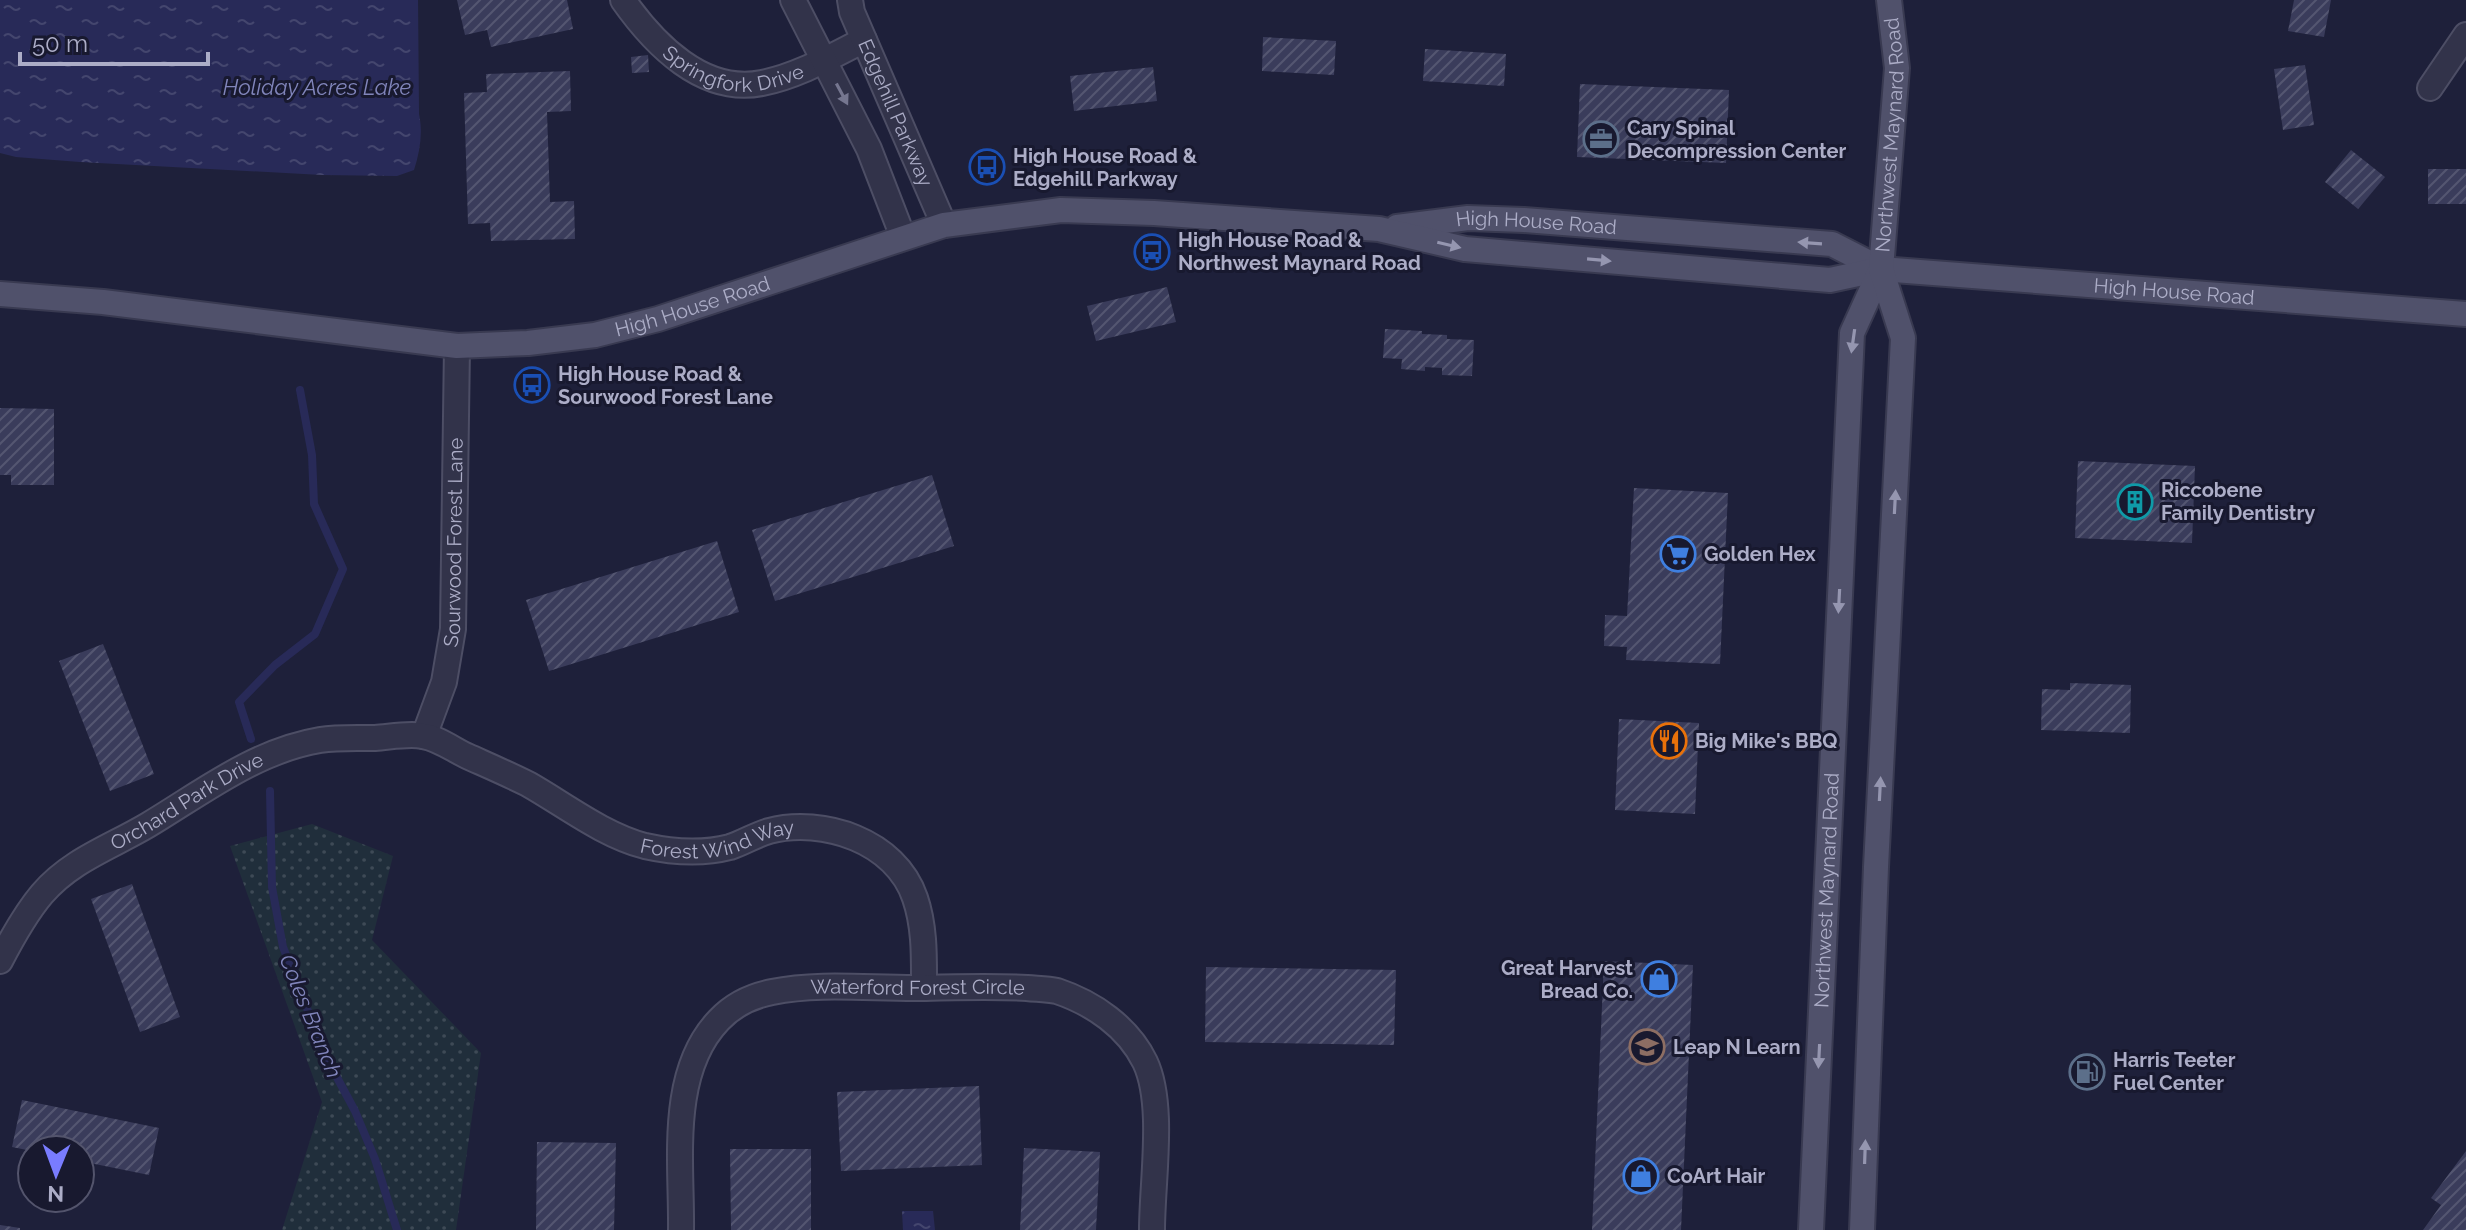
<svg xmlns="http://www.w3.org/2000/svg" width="2466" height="1230" viewBox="0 0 2466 1230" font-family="Raleway,sans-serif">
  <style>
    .park { fill: url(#park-dots) }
    .water { fill: url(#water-ripples) }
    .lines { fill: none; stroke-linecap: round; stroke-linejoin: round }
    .stream { stroke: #282a58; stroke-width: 8 }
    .building { fill: url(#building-hatch) }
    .minor-casing { stroke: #4d4e65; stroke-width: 28 }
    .major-casing { stroke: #393a51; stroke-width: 28 }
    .minor { stroke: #32334a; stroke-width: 24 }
    .major { stroke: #50516b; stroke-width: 24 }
    .oneway { fill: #75768f }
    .oneway2 { fill: #9596b0 }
    .labels { text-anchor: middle; stroke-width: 6; stroke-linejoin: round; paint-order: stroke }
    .street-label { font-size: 20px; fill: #acadc7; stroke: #18192f }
    .poi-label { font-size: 20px; font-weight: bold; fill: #acadc7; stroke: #18192f; text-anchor: start }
    .water-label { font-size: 22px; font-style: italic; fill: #8185bb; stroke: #18192f }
  </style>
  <defs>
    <pattern id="park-dots" width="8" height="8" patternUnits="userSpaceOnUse" patternTransform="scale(2)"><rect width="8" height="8" fill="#202e3b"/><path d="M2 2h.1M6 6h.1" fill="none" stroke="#3e4a56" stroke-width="1.8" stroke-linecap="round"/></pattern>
    <pattern id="water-ripples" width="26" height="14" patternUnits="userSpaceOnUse" patternTransform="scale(2)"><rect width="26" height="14" fill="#282a58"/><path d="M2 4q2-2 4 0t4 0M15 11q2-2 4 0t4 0" fill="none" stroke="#44466e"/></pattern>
    <pattern id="building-hatch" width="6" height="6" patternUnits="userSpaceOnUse" patternTransform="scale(2)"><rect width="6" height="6" fill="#3a3c5b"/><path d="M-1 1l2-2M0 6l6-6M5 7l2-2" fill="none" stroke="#545671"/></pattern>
  </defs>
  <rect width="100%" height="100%" fill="#1e203a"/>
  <polygon class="park" points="312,824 393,856 372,940 481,1053 456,1230 282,1230 322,1102 230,846"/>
  <g class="water">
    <path d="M0,0H418L419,114C423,133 420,151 414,170L397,176L322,175L80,162L16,157L0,153Z"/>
    <polygon points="902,1211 933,1211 935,1230 903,1230"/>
  </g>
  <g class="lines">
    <g class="stream">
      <polyline points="251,739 239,702 275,665 315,634 343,569 314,504 312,455 300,390"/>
      <polyline points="270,791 272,887 283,947 326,1057 355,1111 375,1159 397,1230"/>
    </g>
  </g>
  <g class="building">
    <polygon points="457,0 567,0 573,29 491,47 487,30 465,35"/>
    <polygon points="2294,0 2331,0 2324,37 2288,31"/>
    <polygon points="1263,37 1336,41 1334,75 1262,71"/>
    <polygon points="1425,49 1506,54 1504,86 1423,81"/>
    <polygon points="648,55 649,72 632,73 631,57"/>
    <polygon points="2305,65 2314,125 2283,130 2274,69"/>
    <polygon points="1153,67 1157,101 1074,111 1070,76"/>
    <polygon points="570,71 571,111 547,112 550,202 574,201 575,239 491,241 490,223 468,224 464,93 487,92 486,74"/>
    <polygon points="1580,84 1729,90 1726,163 1577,157"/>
    <polygon points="2351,150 2385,177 2358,209 2325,182"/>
    <rect x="2428" y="169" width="38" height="35"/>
    <polygon points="1167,287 1176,322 1096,341 1087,306"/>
    <polygon points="1385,329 1422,331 1422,334 1447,335 1447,339 1474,340 1472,376 1442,375 1442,368 1425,367 1425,371 1401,369 1402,359 1383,358"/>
    <polygon points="0,408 54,409 54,485 11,485 11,475 0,475"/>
    <polygon points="2078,461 2195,466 2192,543 2075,538"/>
    <polygon points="932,475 954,546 775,601 752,530"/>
    <polygon points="1634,488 1728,493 1720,664 1626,660 1627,647 1604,646 1605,615 1627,616"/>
    <polygon points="717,541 739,612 549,671 526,600"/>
    <polygon points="103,644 154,774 110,791 59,661"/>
    <polygon points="2070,683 2131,685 2130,733 2041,730 2042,689 2070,690"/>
    <polygon points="1619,719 1699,723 1695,814 1615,810"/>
    <polygon points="132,884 180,1017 140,1032 91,899"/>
    <polygon points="1604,961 1693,965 1681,1230 1592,1230"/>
    <polygon points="1206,967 1396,970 1394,1045 1205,1042"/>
    <polygon points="979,1086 982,1165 841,1171 837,1092"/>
    <polygon points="22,1100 159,1128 149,1175 80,1161 80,1150 32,1151 12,1147"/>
    <polygon points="537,1142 616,1143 614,1230 536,1230"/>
    <polygon points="1024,1148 1100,1152 1096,1230 1020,1230"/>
    <polygon points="730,1149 811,1149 811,1230 731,1230"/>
    <polygon points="2466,1151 2466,1230 2423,1230 2441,1205 2431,1198"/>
    <polygon points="0,1225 20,1228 20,1230 0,1230"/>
  </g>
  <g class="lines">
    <defs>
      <g id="minor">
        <path id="s1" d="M623,0C654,44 703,95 762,83C798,76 832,56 864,40"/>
        <polyline points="793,0 869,149 903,237"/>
        <path id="s2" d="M850,0L852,12L944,225"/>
        <polyline points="2430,88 2466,35"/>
        <path id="s3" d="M424,736L444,682L453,629L457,346"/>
        <path id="s4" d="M0,961C12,938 25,914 42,894C71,860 111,847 148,825C203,792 255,751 320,740C338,737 357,738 375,738C390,737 409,733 423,736C438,738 454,750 467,756C487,765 508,774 528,784C565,805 603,835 645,846C672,852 703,854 730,847C743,843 755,835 769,831C823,817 896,841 915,898C925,927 924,958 924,988"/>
        <path id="s5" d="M681,1230C682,1163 668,1073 719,1020C733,1005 752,996 772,992C821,982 873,989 924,988C958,987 992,986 1027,988C1037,989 1047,989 1057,991C1093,1003 1128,1027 1145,1062C1165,1104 1152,1181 1152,1230"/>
      </g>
      <g id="major">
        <path id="s6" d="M1397,227L1468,218L1524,220L1832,244L1881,269"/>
        <path id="s7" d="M0,294L103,302L457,346L528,343L595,335L658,319L944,225L1061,210L1154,213L1379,229L1465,249L1830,280L1881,269L2466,314"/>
        <path id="s8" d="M1811,1230L1852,333L1881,269"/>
        <path id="s9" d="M1862,1230L1876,867L1903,338L1881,269L1897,68L1889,0"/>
      </g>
    </defs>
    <use href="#minor" class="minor-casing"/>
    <use href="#major" class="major-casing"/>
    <use href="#minor" class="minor"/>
    <use href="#major" class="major"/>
  </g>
  <defs><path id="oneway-solid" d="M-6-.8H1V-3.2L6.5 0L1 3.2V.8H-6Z" transform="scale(2)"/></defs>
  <use class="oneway" href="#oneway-solid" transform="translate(842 94) rotate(62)"/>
  <g class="oneway2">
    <use href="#oneway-solid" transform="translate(1810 243) rotate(-176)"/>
    <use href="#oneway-solid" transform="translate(1449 245) rotate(13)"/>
    <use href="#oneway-solid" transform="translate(1599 260) rotate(5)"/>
    <use href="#oneway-solid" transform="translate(1853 341) rotate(98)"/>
    <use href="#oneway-solid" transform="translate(1895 502) rotate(-87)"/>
    <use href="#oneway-solid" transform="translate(1839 601) rotate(93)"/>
    <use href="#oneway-solid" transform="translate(1880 789) rotate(-87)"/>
    <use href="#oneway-solid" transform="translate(1819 1056) rotate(93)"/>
    <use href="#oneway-solid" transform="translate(1865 1152) rotate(-88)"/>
  </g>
  <defs>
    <symbol id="office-ring" viewBox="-11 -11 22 22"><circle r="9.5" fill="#18192f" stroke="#5c6f8a" stroke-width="1.5"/><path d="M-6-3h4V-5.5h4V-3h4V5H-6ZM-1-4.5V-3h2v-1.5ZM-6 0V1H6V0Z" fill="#5c6f8a"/></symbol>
    <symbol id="bus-ring" viewBox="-11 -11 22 22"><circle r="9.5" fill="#18192f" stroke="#1a4fb4" stroke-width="1.5"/><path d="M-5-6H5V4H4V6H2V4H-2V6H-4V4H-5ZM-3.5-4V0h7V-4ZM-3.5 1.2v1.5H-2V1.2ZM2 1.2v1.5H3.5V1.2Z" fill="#1a4fb4"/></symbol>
    <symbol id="building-ring" viewBox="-11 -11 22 22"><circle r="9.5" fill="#18192f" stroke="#0f9aa8" stroke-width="1.5"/><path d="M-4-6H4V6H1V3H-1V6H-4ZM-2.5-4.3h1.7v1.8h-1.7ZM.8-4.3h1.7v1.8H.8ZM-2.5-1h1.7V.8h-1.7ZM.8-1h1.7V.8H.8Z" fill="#0f9aa8"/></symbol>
    <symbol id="supermarket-ring" viewBox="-11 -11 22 22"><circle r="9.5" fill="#18192f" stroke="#3f7fe0" stroke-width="1.5"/><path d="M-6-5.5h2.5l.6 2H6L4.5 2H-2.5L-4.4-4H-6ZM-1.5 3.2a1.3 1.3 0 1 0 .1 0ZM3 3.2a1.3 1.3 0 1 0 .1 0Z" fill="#3f7fe0"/></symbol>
    <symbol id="restaurant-ring" viewBox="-11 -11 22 22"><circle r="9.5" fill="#18192f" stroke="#e8710a" stroke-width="1.5"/><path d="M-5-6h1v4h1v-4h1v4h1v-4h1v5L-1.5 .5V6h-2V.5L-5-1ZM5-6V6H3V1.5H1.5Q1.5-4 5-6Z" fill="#e8710a"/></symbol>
    <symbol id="shop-ring" viewBox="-11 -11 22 22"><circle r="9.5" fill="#18192f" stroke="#3f7fe0" stroke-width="1.5"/><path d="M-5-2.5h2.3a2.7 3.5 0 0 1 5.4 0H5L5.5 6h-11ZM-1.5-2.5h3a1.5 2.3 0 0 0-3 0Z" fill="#3f7fe0"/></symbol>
    <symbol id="school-ring" viewBox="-11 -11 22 22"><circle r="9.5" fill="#18192f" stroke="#8d6e63" stroke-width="1.5"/><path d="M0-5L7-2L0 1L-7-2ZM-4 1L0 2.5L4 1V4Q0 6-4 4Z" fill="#8d6e63"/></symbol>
    <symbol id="fuel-ring" viewBox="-11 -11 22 22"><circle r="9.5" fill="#18192f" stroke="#5c6f8a" stroke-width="1.5"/><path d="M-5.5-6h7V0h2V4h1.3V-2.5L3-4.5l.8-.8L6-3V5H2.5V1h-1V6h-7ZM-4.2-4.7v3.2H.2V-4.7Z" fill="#5c6f8a"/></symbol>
  </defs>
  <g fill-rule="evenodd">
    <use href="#office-ring" x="1581" y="119" width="40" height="40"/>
    <use href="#bus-ring" x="967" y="147" width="40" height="40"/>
    <use href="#bus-ring" x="1132" y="232" width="40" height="40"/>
    <use href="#bus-ring" x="512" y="365" width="40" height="40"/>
    <use href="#building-ring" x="2115" y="482" width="40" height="40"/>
    <use href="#supermarket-ring" x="1658" y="534" width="40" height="40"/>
    <use href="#restaurant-ring" x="1649" y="721" width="40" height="40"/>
    <use href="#shop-ring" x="1639" y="959" width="40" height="40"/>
    <use href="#school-ring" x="1627" y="1027" width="40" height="40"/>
    <use href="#fuel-ring" x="2067" y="1052" width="40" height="40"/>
    <use href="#shop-ring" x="1621" y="1156" width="40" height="40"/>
  </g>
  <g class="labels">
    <g class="street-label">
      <text dy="7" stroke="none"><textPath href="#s1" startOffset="140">Springfork Drive</textPath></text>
      <text dy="7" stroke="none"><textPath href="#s2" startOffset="122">Edgehill Parkway</textPath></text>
      <text dy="7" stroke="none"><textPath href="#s9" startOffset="1100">Northwest Maynard Road</textPath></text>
      <text dy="7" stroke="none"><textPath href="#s6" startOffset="140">High House Road</textPath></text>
      <text dy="7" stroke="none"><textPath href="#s7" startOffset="2202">High House Road</textPath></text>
      <text dy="7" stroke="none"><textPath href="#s7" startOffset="700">High House Road</textPath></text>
      <text dy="7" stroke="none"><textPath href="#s3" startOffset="198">Sourwood Forest Lane</textPath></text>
      <text dy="7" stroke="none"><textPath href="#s4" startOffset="252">Orchard Park Drive</textPath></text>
      <text dy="7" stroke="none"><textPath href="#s4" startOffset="826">Forest Wind Way</textPath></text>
      <text dy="7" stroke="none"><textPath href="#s8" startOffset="340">Northwest Maynard Road</textPath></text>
      <text dy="7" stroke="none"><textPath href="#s5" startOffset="426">Waterford Forest Circle</textPath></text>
    </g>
    <g class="poi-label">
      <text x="1627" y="135">Cary Spinal<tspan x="1627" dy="23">Decompression Center</tspan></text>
      <text x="1013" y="163">High House Road &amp;<tspan x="1013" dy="23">Edgehill Parkway</tspan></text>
      <text x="1178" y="247">High House Road &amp;<tspan x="1178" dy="23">Northwest Maynard Road</tspan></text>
      <text x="558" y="381">High House Road &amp;<tspan x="558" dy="23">Sourwood Forest Lane</tspan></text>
      <text x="2161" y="497">Riccobene<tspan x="2161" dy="23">Family Dentistry</tspan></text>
      <text x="1704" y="561">Golden Hex</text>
      <text x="1695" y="748">Big Mike's BBQ</text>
      <text x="1633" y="975" text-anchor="end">Great Harvest<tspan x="1633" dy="23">Bread Co.</tspan></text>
      <text x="1673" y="1054">Leap N Learn</text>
      <text x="2113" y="1067">Harris Teeter<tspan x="2113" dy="23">Fuel Center</tspan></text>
      <text x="1667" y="1183">CoArt Hair</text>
    </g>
    <g class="water-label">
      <text x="317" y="95">Holiday Acres Lake</text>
      <text transform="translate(311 1016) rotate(68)" y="8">Coles Branch</text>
    </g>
  </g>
  <g transform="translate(56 1174) rotate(181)"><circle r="38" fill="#18192f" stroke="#53546c" stroke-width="2"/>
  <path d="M0-6L14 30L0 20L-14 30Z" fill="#797cff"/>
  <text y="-12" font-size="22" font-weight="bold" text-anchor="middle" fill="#acadc7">N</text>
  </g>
  <path d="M20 52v12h188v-12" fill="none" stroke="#acadc7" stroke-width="4"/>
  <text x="32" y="52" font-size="24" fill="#acadc7" stroke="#18192f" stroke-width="6" paint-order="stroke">50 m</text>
</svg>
